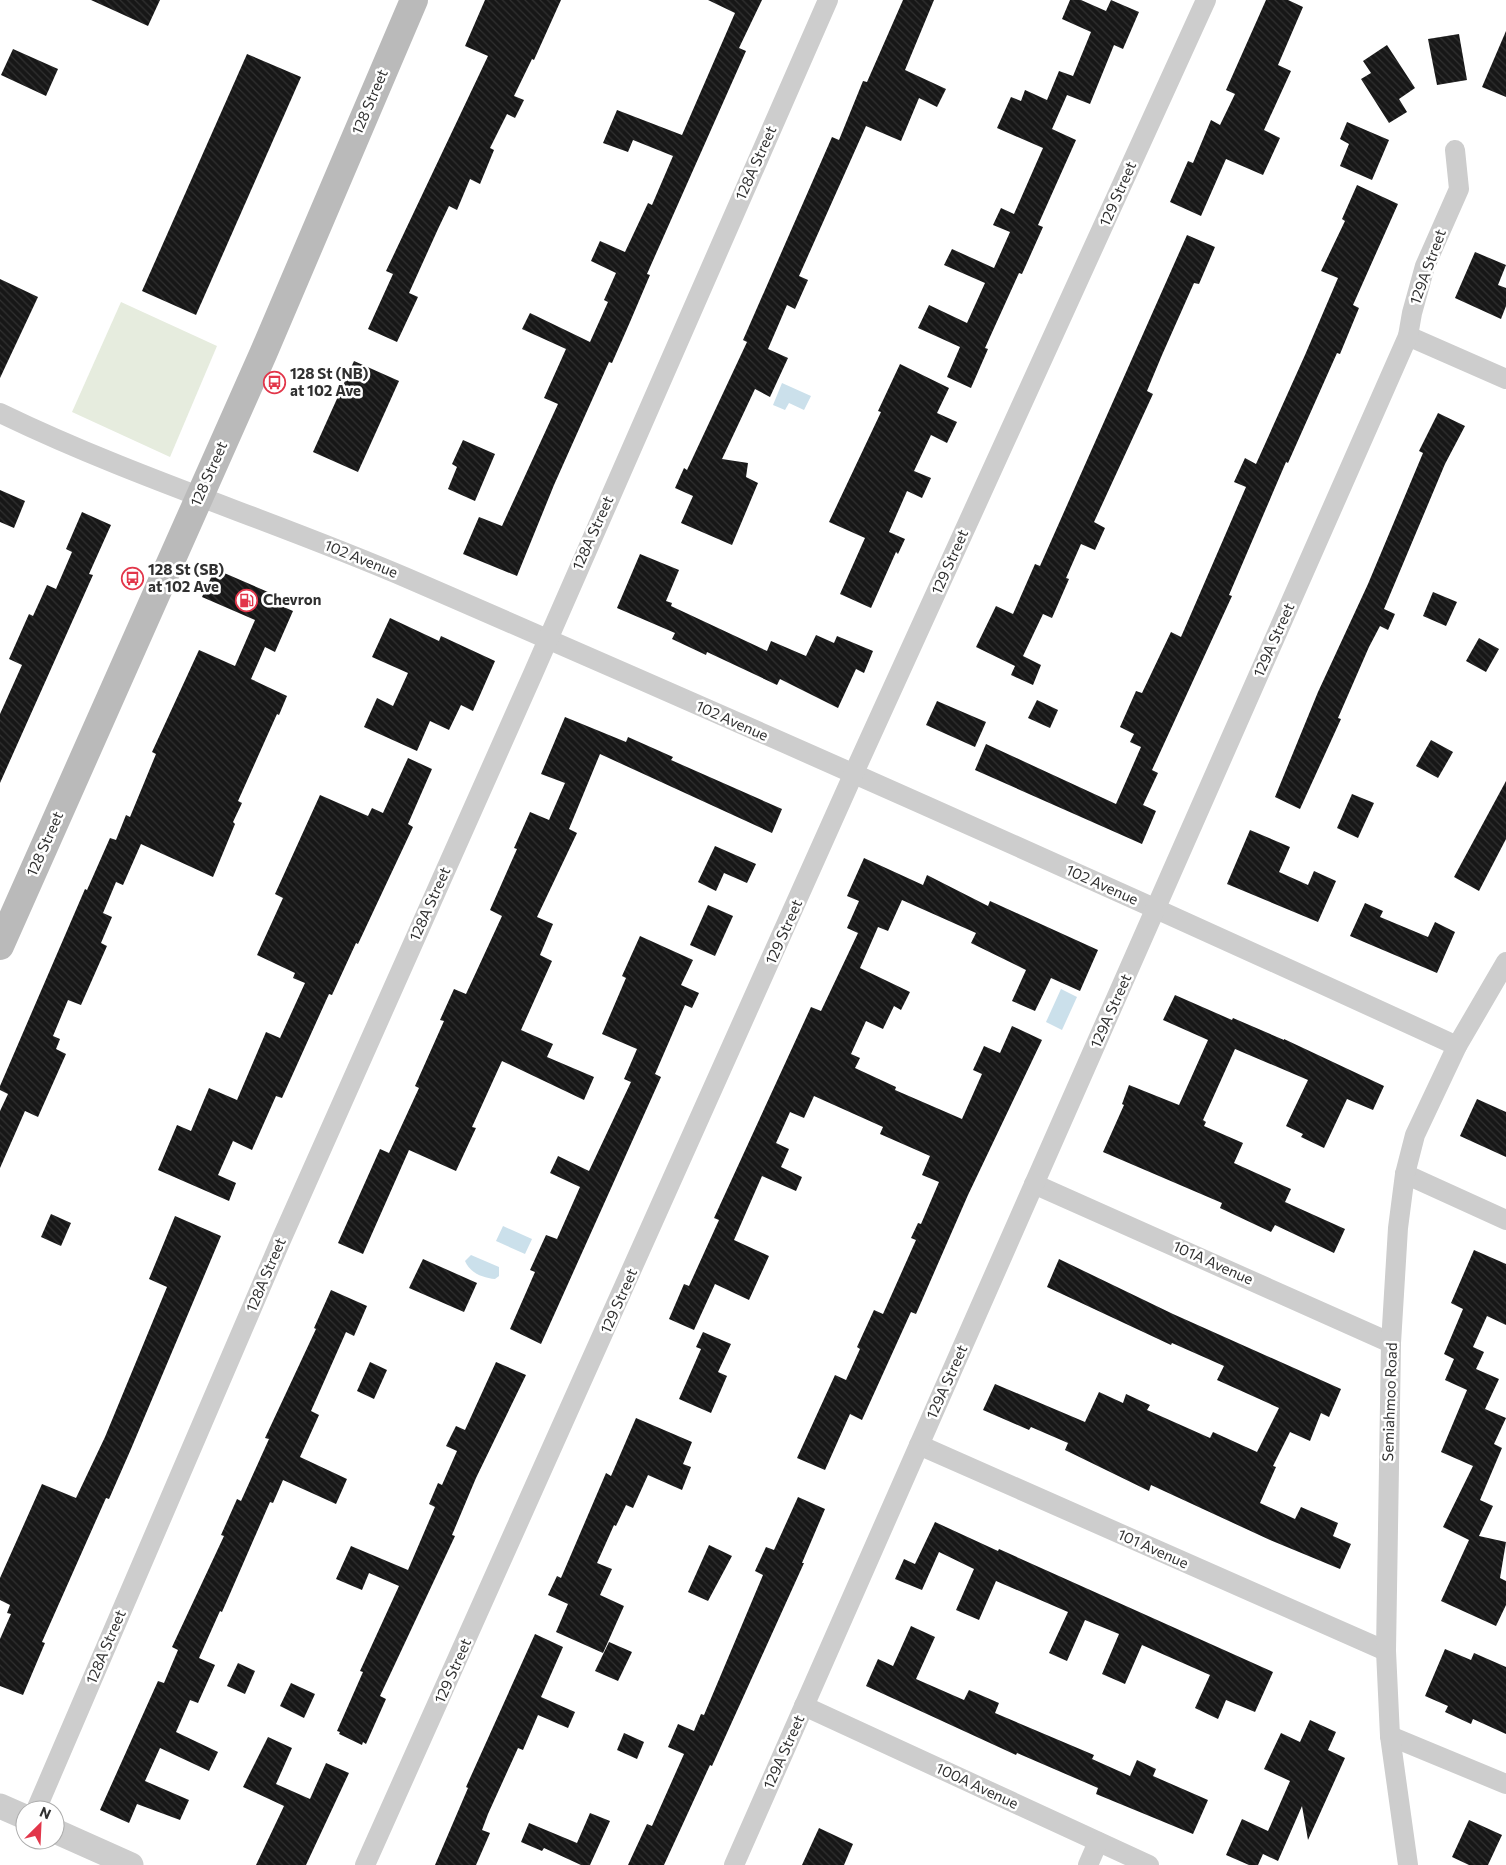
<svg xmlns="http://www.w3.org/2000/svg" width="1506" height="1865" viewBox="0 0 1506 1865" font-family="Commissioner,sans-serif">
  <style>
    .green { fill: #e6ecde }
    .water { fill: #cbe0eb }
    .building { fill: url(#building-back-hatch) }
    .lines { fill: none; stroke-linecap: round; stroke-linejoin: round }
    .minor { stroke: #cdcdcd; stroke-width: 20 }
    .tertiary { stroke: #cdcdcd; stroke-width: 25 }
    .secondary { stroke: #bababa; stroke-width: 28 }
    .labels { text-anchor: middle; stroke-width: 5; stroke-linejoin: round; paint-order: stroke }
    .street-label { font-size: 15px; fill: #303030; stroke: #fff }
    .poi-label { font-size: 15px; font-weight: bold; fill: #303030; stroke: #fff; text-anchor: start }
  </style>
  <defs>
    <pattern id="building-back-hatch" width="6" height="6" patternUnits="userSpaceOnUse" patternTransform="scale(1.25)"><rect width="6" height="6" fill="#171717"/><path d="M-1 5l2 2M0 0l6 6M5-1l2 2" fill="none" stroke="#303030"/></pattern>
  </defs>
  <rect width="100%" height="100%" fill="#fff"/>
  <polygon class="green" points="121,302 217,346 170,457 72,412"/>
  <g class="water">
    <polygon points="782,383 811,396 804,410 789,403 785,410 773,405"/>
    <polygon points="1061,989 1077,997 1062,1030 1046,1022"/>
    <polygon points="503,1226 532,1239 525,1254 496,1241"/>
    <path d="M471,1255L499,1267V1276L495,1279C483,1278 470,1273 465,1261Z"/>
  </g>
  <g class="building">
    <polygon points="91,0 160,0 148,26"/>
    <polygon points="485,0 561,0 534,60 532,59 514,96 524,100 515,118 507,114 490,148 494,150 480,184 470,179 457,210 449,206 438,229 409,293 418,297 397,342 368,329 393,274 386,271 488,56 465,46"/>
    <polygon points="708,0 762,0 739,48 746,51 647,274 650,275 630,322 612,363 609,362 554,485 517,576 463,554 479,517 502,526 558,404 544,398 566,349 522,329 530,313 590,342 608,302 604,300 616,273 591,261 600,241 625,252 648,203 652,205 673,156 633,140 628,152 603,143 617,110 682,135 735,13"/>
    <polygon points="903,0 934,0 905,70 946,89 937,107 919,98 901,141 866,126 799,276 808,280 795,309 787,305 768,349 788,358 770,397 755,389 722,459 748,463 746,477 758,483 732,545 681,523 693,496 675,488 684,468 687,470 747,342 743,340 832,137 839,140 863,81 867,82"/>
    <polygon points="1070,0 1081,0 1106,11 1111,0 1139,12 1123,49 1114,45 1090,104 1067,95 1052,129 1076,140 1038,225 1043,227 1022,274 1019,273 985,348 988,349 971,388 947,377 960,347 918,328 929,305 967,323 985,283 944,265 952,249 994,268 1010,232 993,225 1001,208 1014,214 1043,148 997,128 1011,97 1021,101 1025,90 1047,100 1059,71 1073,76 1091,32 1062,19"/>
    <polygon points="1266,0 1288,0 1303,7 1278,65 1291,71 1264,130 1280,138 1263,175 1226,159 1201,216 1170,202 1188,161 1193,163 1211,120 1220,125 1235,94 1226,90"/>
    <polygon points="1506,31 1506,97 1482,87"/>
    <polygon points="1459,34 1467,80 1437,85 1428,39"/>
    <polygon points="1387,45 1415,88 1399,99 1407,112 1389,123 1361,79 1371,73 1363,61"/>
    <polygon points="13,49 58,69 46,96 1,75"/>
    <polygon points="247,54 301,77 196,315 142,291"/>
    <polygon points="1347,122 1389,140 1372,180 1340,166 1349,144 1340,139"/>
    <polygon points="1357,185 1398,204 1353,305 1359,308 1340,354 1337,353 1288,463 1286,462 1229,595 1232,596 1152,770 1158,773 1143,805 1156,811 1142,844 975,770 986,744 1116,804 1141,747 1130,742 1134,734 1120,727 1136,691 1142,693 1171,632 1181,637 1246,487 1234,482 1245,458 1256,464 1305,355 1338,278 1321,271 1345,221 1342,219"/>
    <polygon points="1187,235 1215,247 1199,284 1194,283 1162,355 1147,391 1153,394 1094,522 1105,528 1095,550 1081,544 1066,578 1069,579 1052,618 1043,614 1023,656 1041,665 1033,685 1011,675 1015,666 976,647 996,606 1013,614 1035,564 1040,566"/>
    <polygon points="1475,252 1506,265 1498,285 1506,288 1506,306 1501,319 1455,298"/>
    <polygon points="0,279 38,297 0,378"/>
    <polygon points="354,361 399,381 358,472 313,452"/>
    <polygon points="900,364 949,388 937,413 957,422 947,443 931,435 914,471 931,478 922,498 907,491 889,532 905,539 898,554 896,552 871,608 840,594 865,538 829,522 881,412 878,411"/>
    <polygon points="1438,413 1465,426 1445,464 1384,609 1395,614 1388,630 1380,626 1369,647 1338,718 1341,719 1300,809 1275,797 1318,692 1368,584 1423,453 1419,451"/>
    <polygon points="463,440 495,454 475,501 448,489 457,467 452,464"/>
    <polygon points="0,490 25,501 14,528 0,522"/>
    <polygon points="82,512 111,525 89,574 93,575 0,783 0,714 22,665 9,659 29,614 33,616 47,585 56,589 72,552 66,549"/>
    <polygon points="640,554 679,570 666,601 672,603 671,606 767,651 771,641 806,656 816,635 834,643 837,636 873,651 864,673 856,669 838,708 780,679 777,685 707,652 706,655 672,639 675,633 617,608"/>
    <polygon points="215,569 268,592 265,599 293,611 275,652 265,647 251,679 287,696 279,715 277,714 238,801 242,803 233,822 235,824 213,877 141,844 123,885 116,882 103,913 112,917 101,943 107,946 81,1005 68,1000 53,1036 60,1039 56,1049 66,1054 38,1117 25,1111 0,1168 0,1111 8,1094 0,1090 0,1086 85,889 87,890 110,838 116,840 126,815 130,817 156,754 152,752 199,650 235,666 255,620 202,597"/>
    <polygon points="1433,592 1457,602 1446,626 1423,616"/>
    <polygon points="390,618 439,641 441,636 495,661 473,711 461,705 449,730 430,721 417,751 364,727 377,698 393,706 408,673 372,657"/>
    <polygon points="1479,638 1499,649 1486,672 1466,661"/>
    <polygon points="1037,700 1058,710 1050,728 1028,718"/>
    <polygon points="937,701 986,722 975,747 926,725"/>
    <polygon points="565,717 626,742 628,737 673,757 671,760 782,809 772,833 600,754 569,829 577,833 537,917 553,924 540,955 552,961 521,1030 553,1044 547,1057 594,1077 584,1100 502,1061 472,1127 476,1128 456,1171 409,1150 363,1254 338,1243 380,1149 389,1153 419,1088 415,1086 444,1021 440,1020 454,989 466,994 502,916 490,910 517,849 514,848 530,812 549,820 565,783 541,774"/>
    <polygon points="1431,740 1453,752 1438,778 1416,766"/>
    <polygon points="408,758 432,769 408,824 413,827 358,944 356,943 332,995 329,994 282,1098 276,1096 252,1150 233,1141 218,1175 236,1183 229,1201 158,1170 177,1125 191,1131 209,1088 237,1100 266,1032 280,1038 305,983 293,978 295,973 257,955 283,898 275,894 320,795 368,816 372,808 383,813"/>
    <polygon points="1506,781 1506,839 1479,891 1454,877"/>
    <polygon points="1352,794 1374,803 1358,838 1337,828"/>
    <polygon points="1250,830 1290,847 1279,872 1308,885 1314,871 1336,881 1318,922 1227,884"/>
    <polygon points="715,846 756,864 747,883 724,873 716,891 698,882"/>
    <polygon points="864,858 923,885 927,875 988,906 990,901 1098,950 1080,991 1051,978 1035,1011 1012,1001 1026,970 971,943 976,933 902,900 888,931 878,927 860,968 910,992 901,1010 894,1006 883,1029 866,1021 851,1054 860,1058 855,1068 896,1087 895,1090 962,1119 982,1074 973,1070 984,1046 1000,1053 1012,1026 1042,1040 968,1195 916,1314 911,1312 862,1420 850,1414 825,1470 797,1458 835,1375 846,1380 860,1349 857,1347 874,1310 883,1314 916,1240 911,1238 918,1223 921,1224 939,1182 922,1175 930,1156 880,1134 883,1127 814,1096 804,1118 790,1112 776,1143 789,1149 781,1167 802,1177 796,1191 762,1176 734,1240 769,1256 749,1300 715,1284 694,1330 669,1319 684,1284 689,1286 719,1220 714,1218 811,1007 821,1011 858,933 847,928 859,901 847,896"/>
    <polygon points="1365,903 1383,911 1380,917 1428,937 1435,922 1455,932 1437,973 1350,936"/>
    <polygon points="708,905 733,916 715,956 690,945"/>
    <polygon points="640,936 693,960 681,985 699,993 692,1008 685,1005 655,1074 661,1077 541,1344 510,1329 535,1272 530,1270 546,1235 557,1239 580,1187 550,1173 558,1156 589,1171 631,1082 624,1079 637,1049 602,1034 626,978 622,976"/>
    <polygon points="1175,995 1232,1020 1233,1018 1284,1040 1284,1039 1384,1086 1373,1110 1347,1099 1324,1148 1301,1137 1303,1134 1286,1126 1308,1080 1235,1049 1203,1120 1206,1122 1204,1126 1243,1143 1234,1163 1291,1189 1285,1202 1345,1229 1334,1253 1275,1225 1271,1232 1220,1208 1222,1203 1103,1152 1124,1105 1122,1104 1129,1085 1179,1105 1208,1040 1163,1020"/>
    <polygon points="1477,1099 1506,1112 1506,1157 1460,1136"/>
    <polygon points="51,1214 71,1223 61,1246 41,1237"/>
    <polygon points="175,1216 221,1236 131,1449 109,1499 106,1498 42,1642 45,1643 23,1695 0,1686 0,1639 11,1614 7,1613 10,1605 0,1600 0,1578 42,1484 76,1498 105,1437 167,1287 149,1279"/>
    <polygon points="1474,1250 1506,1264 1506,1325 1487,1316 1473,1347 1484,1352 1476,1369 1499,1379 1485,1409 1506,1418 1494,1444 1502,1448 1480,1500 1493,1506 1479,1536 1506,1542 1500,1578 1506,1581 1506,1605 1496,1626 1441,1601 1469,1540 1443,1527 1473,1466 1441,1452 1467,1390 1445,1380 1454,1359 1444,1354 1463,1309 1451,1303"/>
    <polygon points="423,1259 477,1283 464,1312 409,1288"/>
    <polygon points="1059,1259 1173,1314 1341,1389 1329,1417 1321,1413 1310,1441 1290,1432 1273,1466 1276,1467 1260,1503 1295,1519 1301,1507 1338,1523 1333,1536 1351,1544 1340,1569 1270,1540 1151,1485 1149,1491 1065,1450 1068,1443 1031,1427 1029,1430 983,1410 995,1384 1085,1422 1099,1392 1123,1403 1126,1394 1150,1405 1147,1410 1210,1438 1213,1432 1257,1452 1279,1408 1217,1380 1224,1366 1172,1343 1171,1345 1047,1287"/>
    <polygon points="331,1290 367,1306 354,1336 346,1332 311,1411 319,1415 300,1457 347,1479 336,1504 283,1480 273,1503 270,1502 222,1612 220,1611 199,1658 215,1665 198,1703 190,1700 176,1732 218,1752 209,1771 160,1748 145,1781 189,1800 180,1820 137,1804 129,1823 100,1810 158,1681 164,1683 178,1650 172,1647 224,1536 221,1535 237,1499 241,1501 269,1439 265,1438 316,1329 314,1328"/>
    <polygon points="703,1332 731,1344 718,1372 727,1376 711,1413 679,1399 701,1349 696,1347"/>
    <polygon points="370,1362 387,1370 374,1399 357,1391"/>
    <polygon points="496,1362 526,1375 476,1478 452,1535 455,1536 380,1696 386,1699 366,1744 363,1742 362,1745 339,1734 340,1732 337,1731 363,1672 360,1671 399,1586 369,1573 362,1590 336,1579 351,1546 408,1570 435,1507 429,1504 438,1483 442,1485 457,1451 446,1446 456,1426 465,1430"/>
    <polygon points="636,1418 692,1442 683,1464 691,1467 682,1490 648,1475 633,1508 626,1505 616,1526 614,1525 597,1563 612,1569 600,1595 624,1606 603,1653 556,1632 568,1604 548,1595 557,1576 561,1578 606,1473 611,1476"/>
    <polygon points="798,1497 825,1509 802,1563 804,1563 712,1766 710,1765 664,1865 628,1865 647,1824 652,1826 684,1754 668,1747 678,1724 694,1731 701,1714 704,1715 763,1575 755,1571 766,1547 774,1550"/>
    <polygon points="935,1522 998,1551 999,1549 1273,1672 1255,1712 1226,1700 1218,1719 1195,1708 1210,1675 1142,1645 1125,1684 1102,1674 1119,1634 1085,1620 1067,1661 1049,1653 1068,1612 996,1581 979,1620 956,1610 974,1569 939,1552 922,1590 895,1579 904,1559 915,1564"/>
    <polygon points="709,1545 732,1556 708,1601 688,1592"/>
    <polygon points="911,1626 935,1637 916,1679 964,1700 969,1690 999,1703 995,1713 1094,1755 1092,1759 1130,1776 1137,1760 1156,1769 1153,1776 1208,1800 1193,1834 1096,1794 1098,1788 1017,1753 1016,1755 866,1686 878,1659 893,1666"/>
    <polygon points="535,1634 563,1647 541,1697 575,1712 568,1728 538,1715 523,1750 518,1748 488,1814 482,1830 490,1833 476,1865 435,1865 468,1788 466,1787"/>
    <polygon points="609,1642 632,1652 618,1681 595,1671"/>
    <polygon points="1445,1649 1471,1660 1474,1653 1506,1667 1506,1734 1473,1719 1471,1724 1445,1712 1448,1706 1425,1696"/>
    <polygon points="238,1663 255,1671 245,1694 227,1686"/>
    <polygon points="291,1683 315,1694 304,1718 280,1706"/>
    <polygon points="1310,1720 1336,1732 1328,1750 1345,1758 1308,1840 1302,1806 1278,1861 1263,1854 1258,1865 1249,1865 1226,1855 1242,1819 1268,1831 1290,1781 1264,1769 1281,1733 1300,1742"/>
    <polygon points="624,1733 644,1742 637,1759 617,1750"/>
    <polygon points="268,1737 292,1748 276,1784 310,1799 326,1763 349,1773 306,1865 256,1865 284,1806 243,1787"/>
    <polygon points="590,1813 610,1821 590,1865 581,1865 544,1848 542,1851 521,1842 529,1823 577,1843"/>
    <polygon points="1469,1820 1502,1835 1488,1865 1469,1865 1452,1857"/>
    <polygon points="819,1828 853,1844 844,1865 802,1865"/>
  </g>
  <g class="lines">
    <g class="minor">
      <polyline points="1408,336 1506,379"/>
      <path d="M0,413C132,477 272,520 407,578C758,730 1109,886 1457,1046"/>
      <polyline points="1405,1174 1506,1220"/>
      <polyline points="1034,1184 1391,1343"/>
      <polyline points="919,1445 1386,1651"/>
      <polyline points="804,1706 1149,1865"/>
      <polyline points="1390,1736 1506,1784"/>
      <polyline points="36,1810 281,1240 532,676 828,0"/>
      <polyline points="365,1865 853,775 1206,0"/>
      <polyline points="734,1865 1408,336 1412,313 1425,266 1459,189 1455,150"/>
      <polyline points="1088,1865 1098,1842"/>
      <polyline points="1408,1865 1390,1736 1386,1651 1391,1343 1398,1228 1405,1174 1415,1135 1457,1046 1506,962"/>
    </g>
    <g class="tertiary">
      <polyline points="0,1806 25,1817"/>
      <polyline points="55,1831 131,1865"/>
    </g>
    <polyline class="secondary" points="0,946 263,354 414,0"/>
  </g>
  <defs>
    <symbol id="bus-ring" viewBox="-11 -11 22 22"><circle r="9.5" fill="#fff" stroke="#e2364a" stroke-width="1.5"/><path d="M-5-6H5V4H4V6H2V4H-2V6H-4V4H-5ZM-3.5-4V0h7V-4ZM-3.5 1.2v1.5H-2V1.2ZM2 1.2v1.5H3.5V1.2Z" fill="#e2364a"/></symbol>
    <symbol id="fuel-ring" viewBox="-11 -11 22 22"><circle r="9.5" fill="#fff" stroke="#e2364a" stroke-width="1.5"/><path d="M-5.5-6h7V0h2V4h1.3V-2.5L3-4.5l.8-.8L6-3V5H2.5V1h-1V6h-7ZM-4.2-4.7v3.2H.2V-4.7Z" fill="#e2364a"/></symbol>
  </defs>
  <g fill-rule="evenodd">
    <use href="#bus-ring" x="262" y="370" width="25" height="25"/>
    <use href="#bus-ring" x="120" y="566" width="25" height="25"/>
    <use href="#fuel-ring" x="234" y="588" width="25" height="25"/>
  </g>
  <g class="labels">
    <g class="street-label">
      <text transform="translate(370 102) rotate(-67)" y="5">128 Street</text>
      <text transform="translate(756 163) rotate(-66)" y="5">128A Street</text>
      <text transform="translate(1118 194) rotate(-66)" y="5">129 Street</text>
      <text transform="translate(1428 267) rotate(-70)" y="5">129A Street</text>
      <text transform="translate(209 474) rotate(-66)" y="5">128 Street</text>
      <text transform="translate(593 533) rotate(-66)" y="5">128A Street</text>
      <text transform="translate(361 559) rotate(22)" y="5">102 Avenue</text>
      <text transform="translate(950 562) rotate(-66)" y="5">129 Street</text>
      <text transform="translate(1274 640) rotate(-66)" y="5">129A Street</text>
      <text transform="translate(732 721) rotate(24)" y="5">102 Avenue</text>
      <text transform="translate(45 844) rotate(-66)" y="5">128 Street</text>
      <text transform="translate(1102 885) rotate(24)" y="5">102 Avenue</text>
      <text transform="translate(430 904) rotate(-66)" y="5">128A Street</text>
      <text transform="translate(784 932) rotate(-66)" y="5">129 Street</text>
      <text transform="translate(1111 1011) rotate(-66)" y="5">129A Street</text>
      <text transform="translate(1213 1263) rotate(24)" y="5">101A Avenue</text>
      <text transform="translate(266 1275) rotate(-67)" y="5">128A Street</text>
      <text transform="translate(619 1301) rotate(-66)" y="5">129 Street</text>
      <text transform="translate(947 1382) rotate(-66)" y="5">129A Street</text>
      <text transform="translate(1390 1402) rotate(-88)" y="5">Semiahmoo Road</text>
      <text transform="translate(1153 1549) rotate(24)" y="5">101 Avenue</text>
      <text transform="translate(106 1647) rotate(-67)" y="5">128A Street</text>
      <text transform="translate(453 1671) rotate(-66)" y="5">129 Street</text>
      <text transform="translate(784 1752) rotate(-66)" y="5">129A Street</text>
      <text transform="translate(977 1786) rotate(25)" y="5">100A Avenue</text>
    </g>
    <g class="poi-label">
      <text x="290" y="379">128 St (NB)<tspan x="290" dy="17">at 102 Ave</tspan></text>
      <text x="148" y="575">128 St (SB)<tspan x="148" dy="17">at 102 Ave</tspan></text>
      <text x="263" y="605">Chevron</text>
    </g>
  </g>
  <g transform="translate(40 1825) rotate(24)"><circle r="24" fill="#ffffff" stroke="#acacac"/>
  <path d="M0-4L9 19L0 12L-9 19Z" fill="#e2364a"/>
  <text y="-8" font-size="14" font-weight="bold" text-anchor="middle" fill="#303030">N</text>
  </g>
</svg>
